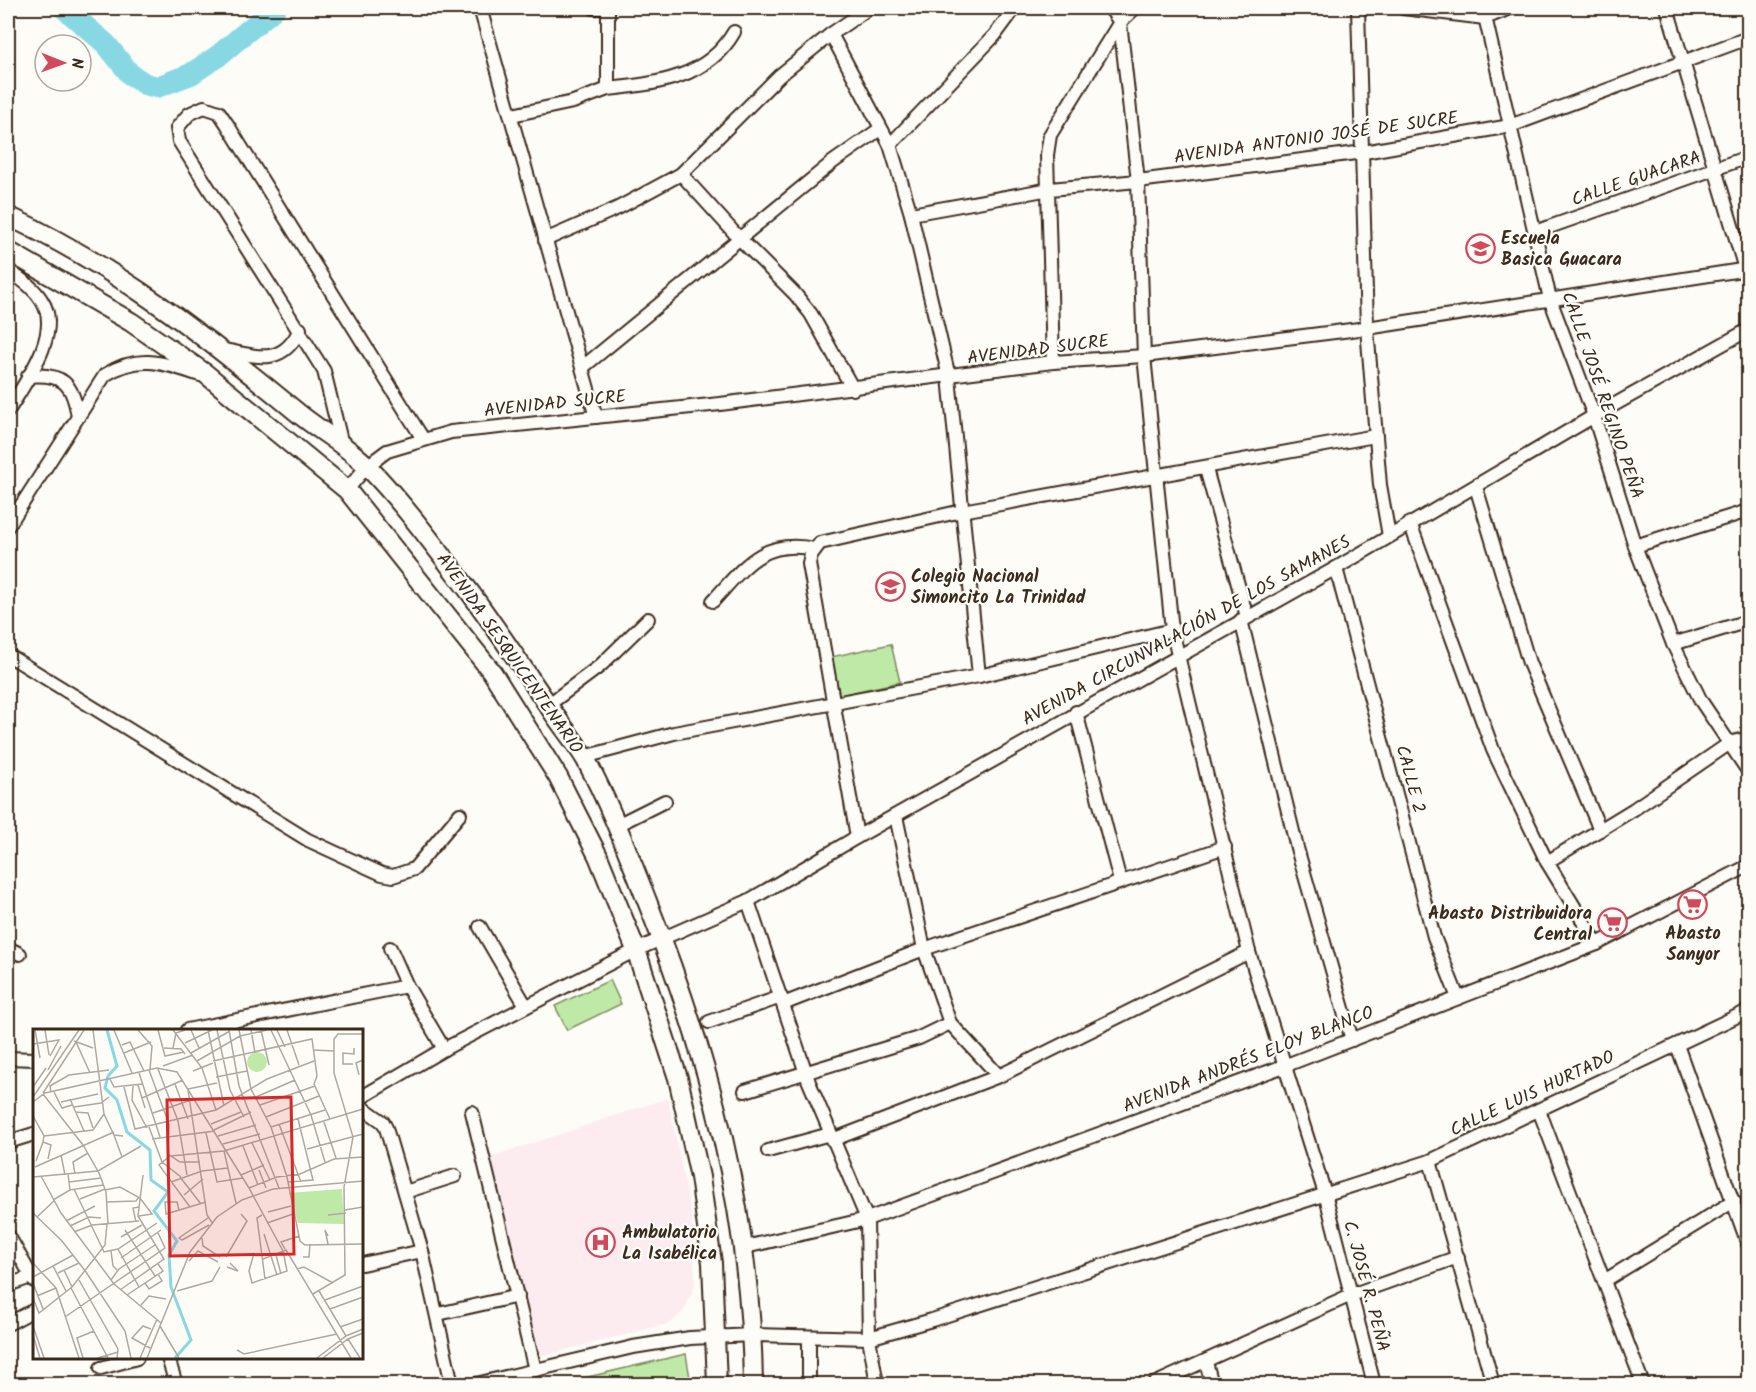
<svg xmlns="http://www.w3.org/2000/svg" width="1756" height="1392" viewBox="0 0 1756 1392" font-family="Kalam,sans-serif">
  <style>
    .built { fill: #fdecef }
    .green { fill: #bfe9a6; stroke: #7d8a62; stroke-width: 1.5 }
    .lines { fill: none; stroke-linecap: round; stroke-linejoin: round }
    .river { stroke: #88d8e4; stroke-width: 22 }
    .street-casing { stroke: #3b2a1e; stroke-width: 16 }
    .secondary-casing { stroke: #3b2a1e; stroke-width: 22 }
    .street { stroke: #fdfcf7; stroke-width: 12 }
    .secondary { stroke: #fdfcf7; stroke-width: 18 }
    .labels { text-anchor: middle; stroke-width: 4.5; stroke-linejoin: round; paint-order: stroke }
    .street-label { font-size: 18px; fill: #3b2a1e; stroke: #fdfcf7 }
    .poi-label { font-size: 18px; font-weight: bold; fill: #3b2a1e; stroke: #fdfcf7; text-anchor: start }
    .inset-river { fill: none; stroke: #88d8e4; stroke-width: 3 }
    .inset-road { fill: none; stroke: #afa8a0; stroke-width: 1.5 }
    .view { fill: #d62828; fill-opacity: 0.15; stroke: #d62828; stroke-width: 3 }
    .inset-edge { fill: none; stroke: #3b2a1e; stroke-width: 3 }
  </style>
  <rect width="100%" height="100%" fill="#fdfcf7"/>
  <filter id="ink" filterUnits="userSpaceOnUse"><feTurbulence type="fractalNoise" baseFrequency=".0167" numOctaves="2"/><feDisplacementMap in="SourceGraphic" scale="12" xChannelSelector="R" yChannelSelector="G"/><feConvolveMatrix kernelMatrix="1 2 1 2 8 2 1 2 1" color-interpolation-filters="sRGB"/></filter>
  <g filter="url(#ink)">
    <polygon class="built" points="668,1098 692,1219 695,1285 684,1311 671,1323 534,1358 488,1158"/>
    <g class="green">
      <polygon points="891,644 900,682 839,695 831,657"/>
      <polygon points="610,980 621,1004 567,1030 555,1006"/>
      <polygon points="686,1354 691,1384 558,1384"/>
    </g>
    <g class="lines">
      <polyline class="river" points="64,8 106,44 130,74 145,84 157,87 191,74 218,56 275,8"/>
      <defs>
        <g id="street">
          <polyline points="480,8 596,417"/>
          <polyline points="594,8 608,8"/>
          <polyline points="1110,8 1120,22 1138,181 1144,356 1172,630 1249,952 1326,1197 1374,1384"/>
          <polyline points="1358,8 1367,328 1380,485 1389,536"/>
          <polyline points="1403,8 1485,18 1510,8"/>
          <polyline points="1483,8 1550,299 1594,416 1635,546 1673,644 1701,701 1748,771"/>
          <polyline points="1667,8 1745,269"/>
          <polyline points="831,34 890,145 911,214 949,377 979,676"/>
          <path d="M608,89C656,84 708,78 734,32"/>
          <polyline points="512,115 573,102 608,89 608,8"/>
          <polyline points="890,145 995,35 1015,8"/>
          <polyline points="681,174 739,238 795,294 811,314 853,389"/>
          <polyline points="911,214 1050,189 1138,181 1364,152 1510,126 1748,38"/>
          <polyline points="1535,232 1748,157"/>
          <polyline points="545,240 618,208 681,174 779,76 831,34 869,8"/>
          <path d="M8,270C20,279 34,287 42,301C63,333 24,384 8,411"/>
          <path d="M225,350C258,357 283,366 300,329"/>
          <polyline points="1053,362 1047,155 1050,135 1120,22 1135,8"/>
          <polyline points="583,367 833,162 880,129"/>
          <path d="M28,376C63,373 73,383 78,417"/>
          <polyline points="342,445 324,371 179,141 177,128 189,114 204,107 219,112 227,124 423,439"/>
          <polyline points="1206,469 1247,617"/>
          <polyline points="1476,487 1529,663 1600,830"/>
          <polyline points="347,490 367,466 387,451 451,432 720,404 1053,362 1144,356 1367,328 1748,269"/>
          <polyline points="1410,523 1493,750 1547,862 1597,944"/>
          <path d="M8,526L105,375C140,353 163,363 200,375"/>
          <polyline points="1635,546 1748,511"/>
          <polyline points="1336,568 1434,937 1458,998"/>
          <path d="M713,601C745,566 763,538 815,549"/>
          <polyline points="1241,620 1297,848 1352,1040"/>
          <polyline points="1673,644 1748,621"/>
          <polyline points="8,655 308,840 382,874 393,876 414,869 460,814"/>
          <polyline points="548,705 600,666 648,619"/>
          <polyline points="1076,712 1120,881"/>
          <polyline points="584,757 674,733 979,676 1172,630"/>
          <polyline points="896,816 924,949 950,1023 999,1076"/>
          <polyline points="617,825 665,801"/>
          <polyline points="857,837 809,564 811,555 820,543 962,511 1375,436"/>
          <polyline points="1547,862 1634,809 1730,743 1748,738"/>
          <polyline points="748,901 809,1082 867,1219 869,1338 877,1384"/>
          <polyline points="480,927 526,1006"/>
          <polyline points="8,948 20,954"/>
          <polyline points="390,948 407,986"/>
          <polyline points="783,1004 924,949 1225,847"/>
          <polyline points="709,1022 781,997"/>
          <polyline points="187,1030 407,986 444,1049"/>
          <polyline points="1677,1045 1748,1244"/>
          <polyline points="8,1058 34,1059"/>
          <polyline points="745,1091 919,1038 950,1023"/>
          <polyline points="362,1097 444,1049 636,950 748,901 857,837 1336,568 1594,416 1748,330"/>
          <polyline points="362,1107 383,1122 386,1128 422,1251 452,1384"/>
          <polyline points="1539,1110 1643,1384"/>
          <polyline points="472,1112 535,1370"/>
          <polyline points="832,1140 999,1076 1249,952"/>
          <polyline points="8,1142 34,1134"/>
          <polyline points="768,1151 830,1134"/>
          <polyline points="1430,1161 1493,1384"/>
          <polyline points="405,1192 455,1176"/>
          <polyline points="8,1235 34,1281"/>
          <polyline points="745,1247 867,1219 1284,1066 1597,944 1748,866"/>
          <polyline points="362,1264 422,1251"/>
          <polyline points="1604,1281 1734,1201"/>
          <polyline points="8,1285 34,1276"/>
          <polyline points="438,1314 518,1296"/>
          <polyline points="8,1324 34,1310"/>
          <polyline points="168,1358 176,1384"/>
          <polyline points="1206,1362 1212,1384"/>
          <polyline points="101,1368 137,1358"/>
          <polyline points="476,1384 633,1347 690,1338 752,1335 869,1338 932,1320 1430,1161 1748,1011"/>
          <polyline points="809,1384 809,1337"/>
          <polyline points="1154,1384 1351,1295 1458,1257"/>
        </g>
        <g id="secondary">
          <path d="M8,216C117,267 205,336 298,413C320,431 346,445 367,466C404,504 437,549 469,591C497,629 522,667 548,705C560,724 575,741 586,760C610,805 628,853 647,901C710,1059 751,1214 753,1384"/>
          <polyline points="8,251 131,322 206,374 347,490 492,672 558,777 598,856 636,950 678,1078 700,1177 712,1263 717,1384"/>
        </g>
      </defs>
      <use href="#street" class="street-casing"/>
      <use href="#secondary" class="secondary-casing"/>
      <use href="#street" class="street"/>
      <use href="#secondary" class="secondary"/>
    </g>
  </g>
  <defs>
    <symbol id="school-ring" viewBox="-11 -11 22 22"><circle r="9.5" fill="#fdfcf7" stroke="#d1495b" stroke-width="1.5"/><path d="M0-5L7-2L0 1L-7-2ZM-4 1L0 2.5L4 1V4Q0 6-4 4Z" fill="#d1495b"/></symbol>
    <symbol id="supermarket-ring" viewBox="-11 -11 22 22"><circle r="9.5" fill="#fdfcf7" stroke="#d1495b" stroke-width="1.5"/><path d="M-6-5.5h2.5l.6 2H6L4.5 2H-2.5L-4.4-4H-6ZM-1.5 3.2a1.3 1.3 0 1 0 .1 0ZM3 3.2a1.3 1.3 0 1 0 .1 0Z" fill="#d1495b"/></symbol>
    <symbol id="hospital-ring" viewBox="-11 -11 22 22"><circle r="9.5" fill="#fdfcf7" stroke="#d1495b" stroke-width="1.5"/><path d="M-5-5h3v3.5h4V-5h3V5h-3V1.5h-4V5h-3Z" fill="#d1495b"/></symbol>
  </defs>
  <g fill-rule="evenodd">
    <use href="#school-ring" x="1464" y="232" width="33" height="33"/>
    <use href="#school-ring" x="874" y="570" width="33" height="33"/>
    <use href="#supermarket-ring" x="1676" y="888" width="33" height="33"/>
    <use href="#supermarket-ring" x="1596" y="906" width="33" height="33"/>
    <use href="#hospital-ring" x="584" y="1226" width="33" height="33"/>
  </g>
  <g class="labels">
    <g class="street-label">
      <text transform="translate(1316 137) rotate(-8)" y="6">AVENIDA ANTONIO JOSÉ DE SUCRE</text>
      <text transform="translate(1636 178) rotate(-19)" y="6">CALLE GUACARA</text>
      <text transform="translate(1038 349) rotate(-7)" y="6">AVENIDAD SUCRE</text>
      <text transform="translate(1603 395) rotate(71)" y="6">CALLE JOSÉ REGINO PEÑA</text>
      <text transform="translate(555 403) rotate(-6)" y="6">AVENIDAD SUCRE</text>
      <text transform="translate(1186 630) rotate(-29)" y="6">AVENIDA CIRCUNVALACIÓN DE LOS SAMANES</text>
      <text transform="translate(510 653) rotate(55)" y="6">AVENIDA SESQUICENTENARIO</text>
      <text transform="translate(1411 779) rotate(75)" y="6">CALLE 2</text>
      <text transform="translate(1248 1059) rotate(-21)" y="6">AVENIDA ANDRÉS ELOY BLANCO</text>
      <text transform="translate(1532 1093) rotate(-25)" y="6">CALLE LUIS HURTADO</text>
      <text transform="translate(1367 1286) rotate(75)" y="6">C. JOSÉ R. PEÑA</text>
    </g>
    <g class="poi-label">
      <text x="1501" y="244">Escuela<tspan x="1501" dy="21">Basica Guacara</tspan></text>
      <text x="911" y="582">Colegio Nacional<tspan x="911" dy="21">Simoncito La Trinidad</tspan></text>
      <text x="1592" y="919" text-anchor="end">Abasto Distribuidora<tspan x="1592" dy="21">Central</tspan></text>
      <text x="1693" y="939" text-anchor="middle">Abasto<tspan x="1693" dy="21">Sanyor</tspan></text>
      <text x="622" y="1238">Ambulatorio<tspan x="622" dy="21">La Isabélica</tspan></text>
    </g>
  </g>
  <g transform="translate(33 1029)">
    <rect width="330" height="330" fill="#fdfcf7"/>
    <path d="M214 33a10 10 0 1 1 20 0a10 10 0 1 1-20 0ZM309,160L311,195L265,194L256,164Z" fill="#bfe9a6"/>
    <path class="inset-river" d="M74,1L84,37L75,47L72,59L84,71L94,103L117,121L118,151L135,163L121,182L144,212L136,226L138,258L158,311L142,329"/>
    <path class="inset-road" d="M2,1L7,29M12,1L16,26M81,1L99,44M105,1L119,17L117,41M125,1L132,27L151,23M140,1L169,39L183,81M158,1L166,19M175,1L191,77M184,1L197,61L211,88M196,1L206,57L246,159M206,1L218,60L238,98L254,148L267,212L272,216L330,215M218,1L222,24M228,1L236,36M238,1L278,86L292,133M244,1L252,18M254,1L266,36M41,12L60,19M43,13L57,44M152,14L179,1M0,15L26,11L17,27M89,16L97,13L111,42M131,19L148,20L152,25M140,19L143,4L152,1M280,21L301,22M91,24L118,13M158,24L197,2M164,32L207,7L234,1M180,32L279,10L284,47L281,55L297,90M320,35H310V24L321,25V19M130,37L160,26M125,40L145,92L154,146M15,41L28,17M116,41L136,95L135,125L147,133H167M160,42L180,34M106,44L127,108M326,46L323,34L330,31M183,48L214,42M77,50L81,58L109,55M142,55L155,90M105,56L112,79M100,57L99,71L114,99M0,58L13,39M91,58L102,100L183,81L234,50L281,32M155,60L184,54M155,61L174,186L180,195M18,63L17,57L36,46L76,41M21,63L29,79L39,76M10,64L51,1M10,65L50,116L66,144L73,163L75,195M0,68L46,1M223,68L262,51M109,69L150,51M37,70L51,102M0,73L12,64L124,39L144,43L216,159L250,222L254,242L219,254L216,242L221,224M28,73L65,65M227,76L282,57M41,78L68,74L76,68M42,83L55,84L60,99M120,84L158,71M71,85L81,106L90,107M0,87L11,107L10,113M233,88L286,67M291,93L303,129M178,95L208,83M246,95L268,153M116,98L129,133L148,148M238,98L292,81M181,101L218,83M173,104L184,153L210,149M81,106L89,128M11,107L60,101L71,85L60,1M185,107L223,96M119,110L182,102M219,114L237,151M190,115L227,105M210,117L225,156M274,120L330,105M191,122L203,174M28,126L32,146M3,132L10,113L18,116L15,130M2,138L81,103M226,141L233,159M35,145L37,161L70,156M42,145L40,133L55,124M208,146L231,136M8,147L28,184L81,255L128,294M0,148L65,142L108,117M147,148L168,175M36,153L68,149M138,153L169,142L195,139M255,153L280,151L265,90M216,159L244,148L267,145L301,130L330,128M41,160L71,223L85,220L124,194M72,161L87,158L107,169L119,185L106,187M151,166L170,150M47,170L72,160M20,171L37,161M73,173L103,172L106,168M157,178L126,136L137,127L191,122L330,80M146,181L144,173H132L133,185L173,173M312,181L330,178M235,183L258,177M0,184L29,212L53,243L92,302L98,329M229,186L224,189L232,250M295,186L313,184M4,188L21,172M175,189L146,209L149,211L176,196M33,192L62,177M103,193L100,179L106,178M234,194L260,185M37,197L56,188L68,189M92,201L122,247M41,203L59,196L106,192M231,205L244,246M295,207L292,201L295,215M88,208L109,196M169,209L170,217L187,228M85,220L106,258M252,220L248,213L266,207M78,222L80,237L84,241M243,226L248,245M193,228L214,192L208,185M270,228H276L277,215M88,229L128,201M230,230L253,221L318,329M156,232L165,222L185,233M0,234L23,259L46,329M20,237L33,262M194,238L205,242L197,234M264,240L271,238L300,254M31,241L39,258M25,244L46,234M0,248L40,226M46,251L85,320L84,329M78,251L86,240L122,216M0,254L10,280M112,254L116,260L129,252L125,245M38,259L75,329M87,261L131,230L105,187L110,146M144,262L179,252L187,238M286,262L313,307M280,265L312,246L311,158L320,108L301,44V10L305,5H330M94,266L130,242L125,235M4,267L23,259M0,269L6,284L39,258L72,216L74,195M292,271L330,257M108,276L116,267L133,270M297,280L330,268M32,288L132,219L125,204M0,297L11,329M127,297L146,329M307,298L330,290M0,306L7,329M315,310L327,329M117,319L99,309L110,297L118,300M204,321L211,325L304,305M50,329L44,309L61,302M65,329L85,323M107,329L124,290M114,329L157,223L184,188L209,171L240,160L330,152M284,329L313,307L330,300M290,329L315,310L330,304"/>
    <path class="view" d="M258,68L261,225L137,227L134,71Z"/>
    <rect width="330" height="330" class="inset-edge"/>
  </g>
  <rect width="1756" height="1392" fill="none" stroke="#fdfcf7" stroke-width="30"/>
  <rect x="15" y="15" width="1726" height="1362" fill="none" stroke="#3b2a1e" stroke-width="2" filter="url(#ink)"/>
  <g transform="translate(63 63) rotate(91)"><circle r="28" fill="#fdfcf7" stroke="#afa8a0" stroke-width="1.5"/>
  <path d="M0-4.5L10 22L0 15L-10 22Z" fill="#d1495b"/>
  <text y="-9" font-size="16" font-weight="bold" text-anchor="middle" fill="#3b2a1e">N</text>
  </g>
</svg>
